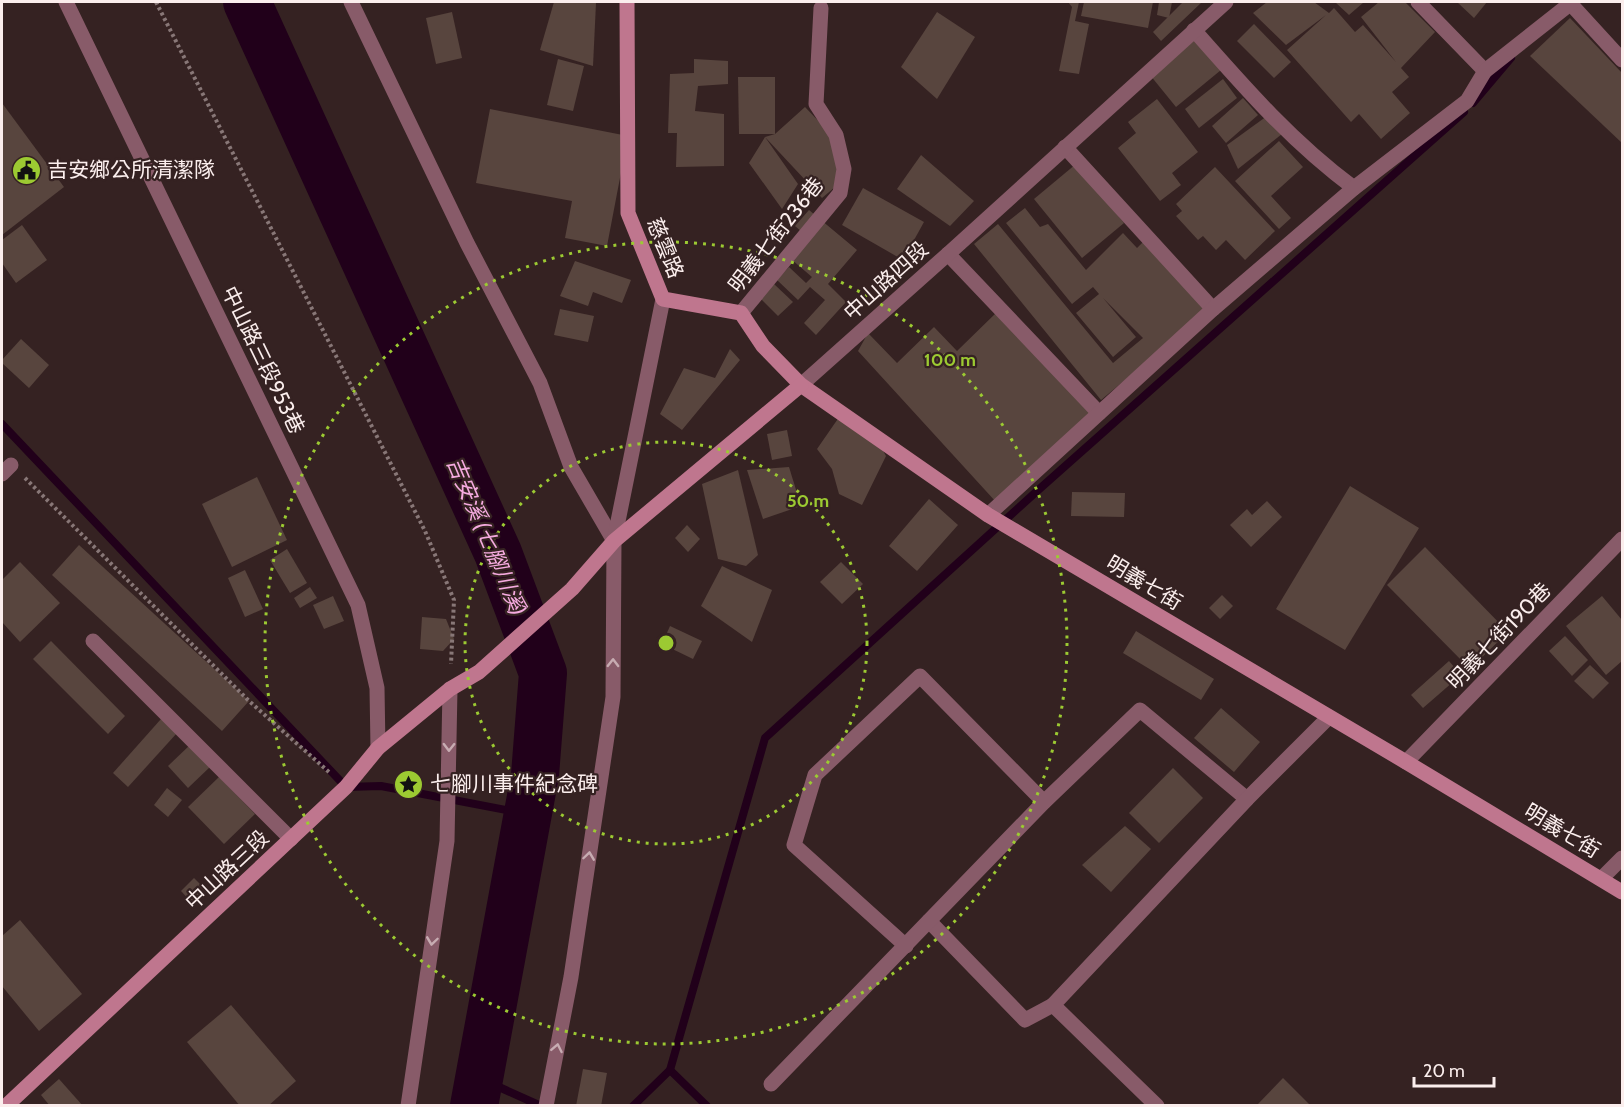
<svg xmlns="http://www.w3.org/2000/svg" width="1624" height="1107" viewBox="0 0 1624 1107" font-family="Cabin,'Noto Sans TC',sans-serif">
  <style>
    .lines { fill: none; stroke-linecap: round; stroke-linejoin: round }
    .stream { stroke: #21001a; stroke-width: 8 }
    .river { stroke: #21001a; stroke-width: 48 }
    .building { fill: #58453e }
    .path { stroke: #877; stroke-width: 4; stroke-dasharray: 3 3; stroke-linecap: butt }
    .lane { stroke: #885b69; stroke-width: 15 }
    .street { stroke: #885b69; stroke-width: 15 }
    .secondary { stroke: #bf768e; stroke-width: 15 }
    .oneway { stroke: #c7acb2 }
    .ring { fill: none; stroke: #9cca32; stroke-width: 3; stroke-dasharray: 3 6 }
    .labels { text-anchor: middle; stroke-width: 4.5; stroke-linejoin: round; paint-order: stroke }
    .poi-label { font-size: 21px; fill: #fbeeed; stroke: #352222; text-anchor: start }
    .street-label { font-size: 21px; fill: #fbeeed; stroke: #352222 }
    .water-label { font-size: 22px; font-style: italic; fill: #f5aadf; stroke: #352222 }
    .centre { fill: #9cca32; stroke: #352222; stroke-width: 3 }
    .ring-label { font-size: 18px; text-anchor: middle; font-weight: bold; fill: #9cca32; stroke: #352222; stroke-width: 4.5; stroke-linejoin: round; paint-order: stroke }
  </style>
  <rect width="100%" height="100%" fill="#352222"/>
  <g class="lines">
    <g class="stream">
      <polyline points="1473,103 1511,58"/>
      <polyline points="2,424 346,787 381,786 527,814"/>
      <polyline points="670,1070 707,1106"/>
      <polyline points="479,1078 541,1106"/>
      <polyline points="633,1106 670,1070 765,738 1036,492 1464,112"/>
    </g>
    <polyline class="river" points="247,2 498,553 543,673 535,775 474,1106"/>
  </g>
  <g class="building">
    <polygon points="554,2 590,2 596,3 593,66 540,50"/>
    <polygon points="1068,2 1079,2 1075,21 1089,24 1079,74 1059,71 1072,7"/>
    <polygon points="1084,2 1153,2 1148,28 1081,16"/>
    <polygon points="1159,2 1172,2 1169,18 1157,15"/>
    <polygon points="1181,2 1202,2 1161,41 1153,32 1182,3"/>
    <polygon points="1267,2 1314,2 1329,13 1334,8 1355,32 1363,25 1396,62 1361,17 1379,2 1405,2 1435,32 1401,68 1409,77 1392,92 1410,113 1381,139 1359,114 1351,122 1287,50 1326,15 1286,45 1253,13"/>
    <polygon points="1335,2 1364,2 1349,15"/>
    <polygon points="1457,2 1487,2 1474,18"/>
    <polygon points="452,12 462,58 436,64 426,18"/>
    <polygon points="937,12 975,37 937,99 901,67"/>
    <polygon points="1570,18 1622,73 1622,143 1530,56"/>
    <polygon points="1254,24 1291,62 1274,78 1237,41"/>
    <polygon points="1195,38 1221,70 1176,107 1150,75"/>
    <polygon points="558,59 584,66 573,111 547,105"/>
    <polygon points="694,59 728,61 728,84 698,86 695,111 724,114 724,166 676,167 677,133 668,133 670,74 694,73"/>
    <polygon points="738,77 775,77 775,134 739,134"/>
    <polygon points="1223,79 1237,98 1199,128 1185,109"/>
    <polygon points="1243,98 1258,115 1226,143 1212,126"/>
    <polygon points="1157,99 1198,152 1172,173 1181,185 1160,201 1118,148 1136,133 1128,122"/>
    <polygon points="2,103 64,187 2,235"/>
    <polygon points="805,107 828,131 841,182 822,198 765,137 798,184 782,209 749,163 765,137 775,134"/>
    <polygon points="490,109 628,136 607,246 565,238 572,201 476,183"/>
    <polygon points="1267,116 1282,134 1238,169 1227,145"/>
    <polygon points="1279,141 1303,167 1271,196 1291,218 1279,229 1235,181"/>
    <polygon points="921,155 974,201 950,226 897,189"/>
    <polygon points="1076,164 1124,223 1082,258 1034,199"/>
    <polygon points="1215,167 1275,231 1245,260 1226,240 1216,250 1203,236 1198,240 1176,216 1182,211 1176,204"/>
    <polygon points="863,188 924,222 903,260 842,225"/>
    <polygon points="1025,208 1040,227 1048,224 1086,270 1123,233 1137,248 1147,238 1211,308 1101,400 974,244 998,224 1113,363 1143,338 1103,298 1136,337 1113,357 1076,313 1099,294 1093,287 1072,304 1006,223"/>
    <polygon points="809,210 857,250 828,284 846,302 816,335 804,323 825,300 810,287 798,300 777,280 789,267 806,283 812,277 791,259 809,238 795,226"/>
    <polygon points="22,225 47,260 16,283 2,263 2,240"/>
    <polygon points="575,261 631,280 622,303 593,292 588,306 560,296"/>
    <polygon points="774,284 793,302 778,316 760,298"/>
    <polygon points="560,309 594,316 588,342 554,335"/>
    <polygon points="997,312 1091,414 996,502 858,351 868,333 897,363 934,327 957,351"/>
    <polygon points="21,339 49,365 29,388 2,363 2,360"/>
    <polygon points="730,349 740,360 682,430 660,414 684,368 715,378"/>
    <polygon points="844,410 871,429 886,456 862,505 839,494 832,469 817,449"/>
    <polygon points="787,430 792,456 772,460 767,434"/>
    <polygon points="789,467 801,506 763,519 747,470"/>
    <polygon points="738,470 758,555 746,566 718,559 702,484"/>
    <polygon points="257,477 287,540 232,567 202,504"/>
    <polygon points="1350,486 1419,528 1345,650 1276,609"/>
    <polygon points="1072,492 1125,493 1124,517 1071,516"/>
    <polygon points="929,499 958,525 917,571 889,546"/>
    <polygon points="1267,501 1282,517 1251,547 1230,525 1247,509 1252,515"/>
    <polygon points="687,525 700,539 688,552 675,538"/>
    <polygon points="79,545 249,701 222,731 52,575"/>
    <polygon points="1425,547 1508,632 1470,669 1387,585"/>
    <polygon points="287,549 307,583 290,593 270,560"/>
    <polygon points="20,562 60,603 20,642 2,622 2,580"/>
    <polygon points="841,562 863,584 842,604 820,582"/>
    <polygon points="722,566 772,590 752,642 701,606"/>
    <polygon points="245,570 263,609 245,617 228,578"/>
    <polygon points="310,587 317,598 300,608 294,598"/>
    <polygon points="1222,595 1233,606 1220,619 1209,608"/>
    <polygon points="333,596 344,621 324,629 313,605"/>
    <polygon points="1602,596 1622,620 1622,661 1606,675 1566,626"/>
    <polygon points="422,617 446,619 454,639 443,651 420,649"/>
    <polygon points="670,626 702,641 693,659 662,644"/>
    <polygon points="1136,631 1214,679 1201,700 1123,653"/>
    <polygon points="1565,636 1588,660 1572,676 1549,651"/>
    <polygon points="51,641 125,716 108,734 33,659"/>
    <polygon points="1449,661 1461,675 1423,708 1411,695"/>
    <polygon points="1590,665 1609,683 1593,699 1574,681"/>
    <polygon points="1221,708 1260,742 1234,772 1194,738"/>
    <polygon points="161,719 177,733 128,787 113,773"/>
    <polygon points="191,744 211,766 188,788 168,766"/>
    <polygon points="1173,768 1203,798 1159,843 1129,813"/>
    <polygon points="219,777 255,814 224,844 188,807"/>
    <polygon points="167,788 182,800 168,817 154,805"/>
    <polygon points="1125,826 1151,849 1111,892 1082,865"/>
    <polygon points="194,878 207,891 193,904 181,891"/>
    <polygon points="20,920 82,994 39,1031 2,986 2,936"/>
    <polygon points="231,1005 296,1081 268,1106 240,1106 187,1042"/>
    <polygon points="583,1069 607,1073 601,1106 576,1106"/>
    <polygon points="1283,1078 1311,1106 1256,1106"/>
    <polygon points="59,1079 83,1106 50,1106 41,1095"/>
  </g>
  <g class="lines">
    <g class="path">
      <polyline points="156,2 425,531 454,600 451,664"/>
      <polyline points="25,478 249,701 330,773"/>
    </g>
    <g class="lane">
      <polyline points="1418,2 1485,71"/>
      <polyline points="1569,2 1622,60"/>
      <path d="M1194,30C1245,88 1292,142 1354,188"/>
      <polyline points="1065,147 1213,309"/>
      <polyline points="948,254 1099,413"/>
      <polyline points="988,515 1213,309 1354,188 1467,101 1485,71 1571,3"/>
      <polyline points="93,641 291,839"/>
      <polyline points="1406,762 1622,539"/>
      <polyline points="1601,879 1622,858"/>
      <polyline points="929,921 1025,1020 1053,1005"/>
      <polyline points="906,946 794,845 815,775 920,676 1044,802"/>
      <polyline points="771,1084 1044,802 1140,710 1247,799"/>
      <polyline points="1157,1106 1053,1005 1247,799 1329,717"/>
    </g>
    <g class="street">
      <polyline points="66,2 358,605 377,688 378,748"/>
      <polyline points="351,2 467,243 540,383 571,467 614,541"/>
      <polyline points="741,313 840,193 844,169 836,135 816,104 821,8"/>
      <polyline points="801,385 948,254 1226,2"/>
      <polyline points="2,474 11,465"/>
      <polyline points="408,1106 447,841 450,689"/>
      <polyline points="546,1106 571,977 613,697 614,541 663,299"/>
    </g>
    <g class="secondary">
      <polyline points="627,2 628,213 663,299 741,313 763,346 801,385 988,515 1406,762 1622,892"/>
      <polyline points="6,1106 346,787 378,748 450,689 479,672 572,589 614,541 801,385"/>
    </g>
  </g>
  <defs><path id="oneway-chevron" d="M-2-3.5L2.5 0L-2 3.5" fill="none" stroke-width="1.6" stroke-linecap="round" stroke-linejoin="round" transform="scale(1.5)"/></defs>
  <g class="oneway">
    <use href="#oneway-chevron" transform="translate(613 663) rotate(-89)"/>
    <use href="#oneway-chevron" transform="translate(449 747) rotate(91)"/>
    <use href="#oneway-chevron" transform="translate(589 856) rotate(-82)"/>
    <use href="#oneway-chevron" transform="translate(432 941) rotate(98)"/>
    <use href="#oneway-chevron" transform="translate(557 1048) rotate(-79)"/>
  </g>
  <g class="ring">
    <circle cx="666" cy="643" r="201"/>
    <circle cx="666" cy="643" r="401"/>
  </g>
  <defs>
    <symbol id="civic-disc" viewBox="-11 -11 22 22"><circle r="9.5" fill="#9cca32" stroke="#352222"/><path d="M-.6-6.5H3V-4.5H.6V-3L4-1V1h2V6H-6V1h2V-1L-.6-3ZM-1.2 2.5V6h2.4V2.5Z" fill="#111"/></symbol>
    <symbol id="sight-disc" viewBox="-11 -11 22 22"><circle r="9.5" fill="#9cca32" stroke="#352222"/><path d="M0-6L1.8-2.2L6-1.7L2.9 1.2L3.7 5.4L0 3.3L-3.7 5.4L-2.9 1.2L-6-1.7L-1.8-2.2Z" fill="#111"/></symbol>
  </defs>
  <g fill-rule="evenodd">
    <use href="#civic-disc" x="10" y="154" width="33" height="33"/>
    <use href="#sight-disc" x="392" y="768" width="33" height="33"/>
  </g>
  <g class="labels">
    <g class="poi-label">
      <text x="47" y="177">吉安鄉公所清潔隊</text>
      <text x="430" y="791">七腳川事件紀念碑</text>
    </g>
    <g class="street-label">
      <text transform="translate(776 235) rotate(-52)" y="7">明義七街236巷</text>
      <text transform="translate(665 248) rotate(68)" y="7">慈雲路</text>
      <text transform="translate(886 281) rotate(-42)" y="7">中山路四段</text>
      <text transform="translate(263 360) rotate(64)" y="7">中山路三段953巷</text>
      <text transform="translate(1144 583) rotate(31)" y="7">明義七街</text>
      <text transform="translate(1499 636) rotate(-46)" y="7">明義七街190巷</text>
      <text transform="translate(1562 831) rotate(31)" y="7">明義七街</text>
      <text transform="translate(227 870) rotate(-43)" y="7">中山路三段</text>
    </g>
    <g class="water-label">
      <text transform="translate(487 536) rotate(67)" y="8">吉安溪 (七腳川溪)</text>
    </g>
  </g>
  <circle cx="666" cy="643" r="9" class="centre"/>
  <g class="ring-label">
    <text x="950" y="366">100 m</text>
    <text x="808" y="507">50 m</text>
  </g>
  <rect width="1624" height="1107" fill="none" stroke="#fbeeed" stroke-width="6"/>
  <path d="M1414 1077v9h80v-9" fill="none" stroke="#fbeeed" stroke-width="3"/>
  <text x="1423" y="1077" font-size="18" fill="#fbeeed" stroke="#352222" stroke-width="4.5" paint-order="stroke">20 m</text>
</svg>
